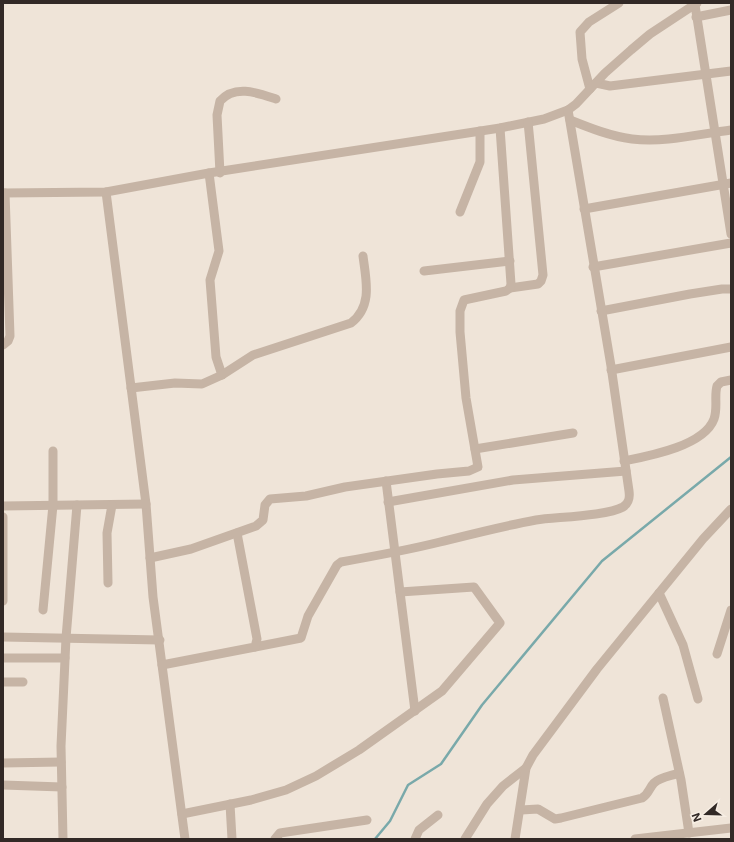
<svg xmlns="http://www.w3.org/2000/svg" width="734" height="842" viewBox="0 0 734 842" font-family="Inter,sans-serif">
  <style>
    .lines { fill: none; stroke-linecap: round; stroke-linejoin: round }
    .stream { stroke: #79a9aa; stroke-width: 2.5 }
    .minor { stroke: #c6b4a5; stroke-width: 9 }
  </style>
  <rect width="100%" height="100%" fill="#efe4d8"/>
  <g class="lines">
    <polyline class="stream" points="375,839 390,821 408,785 441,764 482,705 602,561 731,457"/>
    <g class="minor">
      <polyline points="695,5 731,234"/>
      <polyline points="696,17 731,10"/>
      <polyline points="596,83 610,86 731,71"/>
      <polyline points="590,89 582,59 580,32 589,22 619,3"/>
      <path d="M570,120C590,128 610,136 632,139C665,143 699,134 731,130"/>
      <polyline points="209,173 219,251 210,280 216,357 222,375"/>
      <path d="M220,173L217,115L220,101C235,84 258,93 276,99"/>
      <polyline points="106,192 146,504 153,597 185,839"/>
      <polyline points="3,193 106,192 209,173 500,128 544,119 568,110 576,104 605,73 631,50 650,34 697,3"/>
      <polyline points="584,209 731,183"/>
      <polyline points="460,212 480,162 480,131"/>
      <polyline points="593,267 731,243"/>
      <polyline points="424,271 510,261"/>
      <polyline points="510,288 538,284 541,281 543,275 528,122"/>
      <polyline points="601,311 690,294 722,289 731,289"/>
      <polyline points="3,345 8,341 10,336 5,193"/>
      <polyline points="611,370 731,347"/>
      <path d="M131,388L175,383L202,384L222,375L253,355L351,323C373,306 366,280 363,256"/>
      <polyline points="475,449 573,433"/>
      <path d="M624,461C649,456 704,446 714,419C718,408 714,396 717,386L721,382L731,380"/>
      <polyline points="386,481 415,711"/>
      <polyline points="388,502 513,480 626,471"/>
      <polyline points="3,506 146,504"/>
      <polyline points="3,517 3,601"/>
      <polyline points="150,558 191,549 256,526 263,520 265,505 270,499 306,496 345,487 437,474 469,471 478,467 466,398 460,332 460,311 464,300 506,291 510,288 511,284 500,128"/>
      <polyline points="108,583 107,533 112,505"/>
      <polyline points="659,593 683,645 698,699"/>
      <polyline points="43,610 53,505 53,451"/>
      <polyline points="3,637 160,640"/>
      <path d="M255,647L301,638L308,616L337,565L341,562C375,556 408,550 440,542C472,534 503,526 536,520C556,517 607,516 623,507C629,503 630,498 629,491L611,366L568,110"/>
      <polyline points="717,654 731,610"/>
      <polyline points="3,658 65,658"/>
      <polyline points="162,665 255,647 257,639 237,533"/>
      <polyline points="3,682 23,682"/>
      <polyline points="663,698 681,780 689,833"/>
      <polyline points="3,763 61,762"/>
      <polyline points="3,785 62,787"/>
      <polyline points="230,804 232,839"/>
      <path d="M521,810L538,809L555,819L561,818L642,798C649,794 649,788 654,783C660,777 671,776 679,773"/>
      <polyline points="182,814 251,800 286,790 316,776 359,750 442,691 500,623 474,587 400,592"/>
      <polyline points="63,839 61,746 66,638 77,505"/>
      <polyline points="275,839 280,833 367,820"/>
      <polyline points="415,839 419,830 438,815"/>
      <polyline points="465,839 487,804 503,786 526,768"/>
      <polyline points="515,839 526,768 533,755 597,669 703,539 731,509"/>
      <polyline points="635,839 731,828"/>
    </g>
  </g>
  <rect width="734" height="842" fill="none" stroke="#322926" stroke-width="8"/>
  <g transform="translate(706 814) rotate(250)" stroke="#f7eee4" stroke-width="3" paint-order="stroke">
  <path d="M0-3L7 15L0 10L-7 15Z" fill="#322926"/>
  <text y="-6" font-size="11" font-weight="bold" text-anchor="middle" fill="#322926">N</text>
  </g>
</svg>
